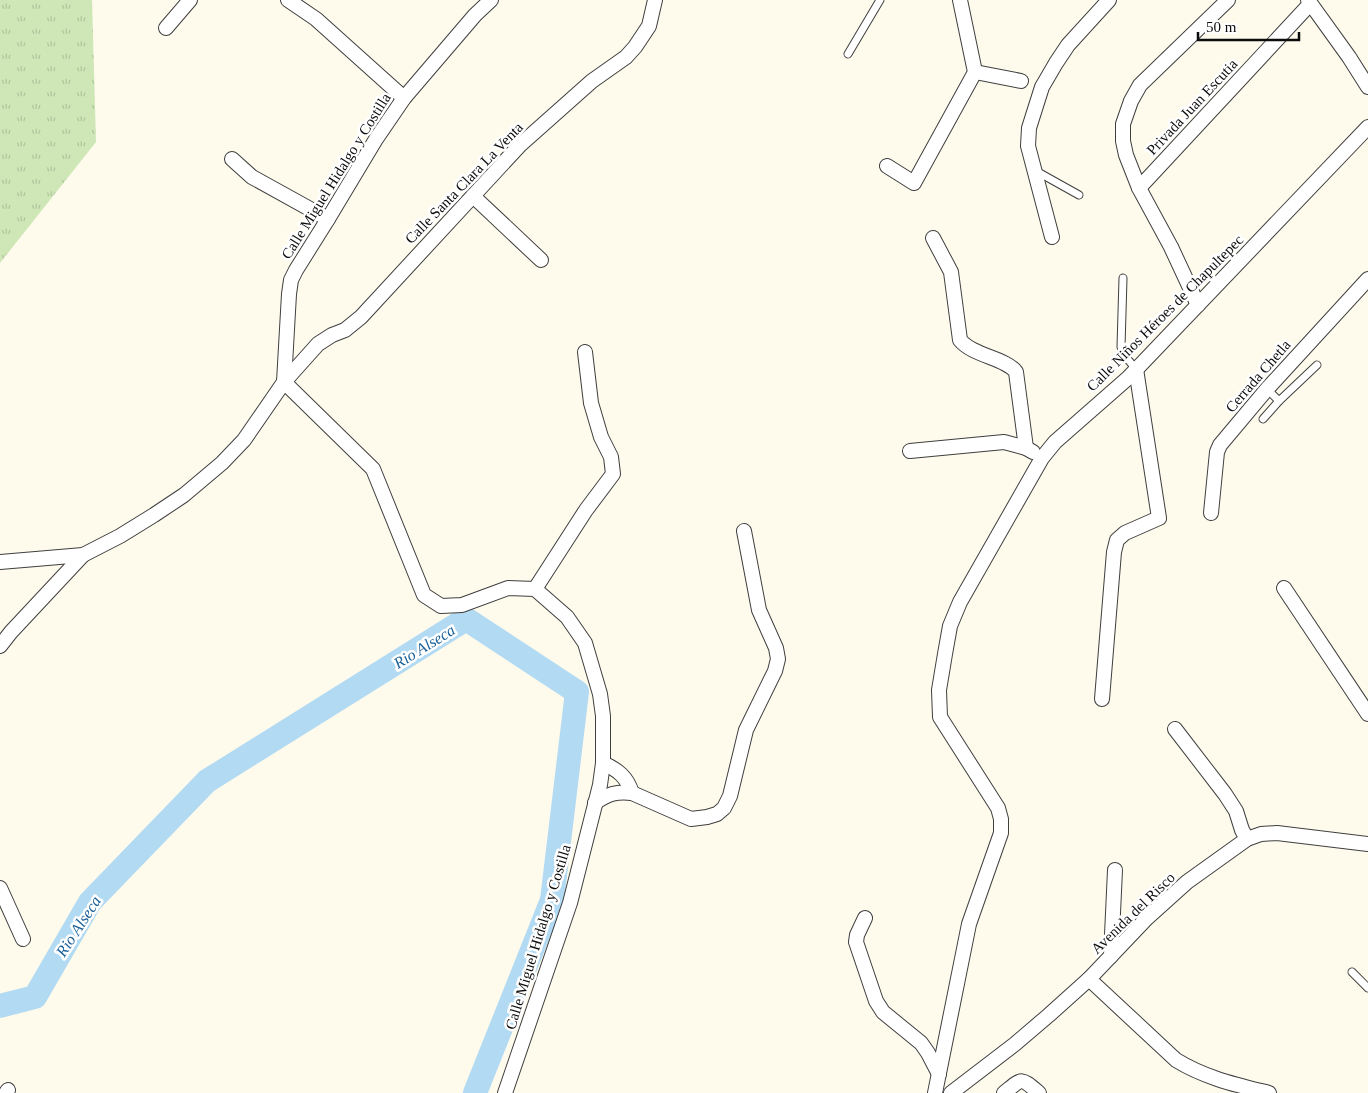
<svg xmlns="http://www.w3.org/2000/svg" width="1368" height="1093" viewBox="0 0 1368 1093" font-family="Georgia,serif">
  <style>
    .grass { fill: url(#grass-tufts) }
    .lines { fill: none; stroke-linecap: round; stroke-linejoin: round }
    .river { stroke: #b3daf3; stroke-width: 24 }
    .service-casing { stroke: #3f3f3f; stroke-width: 9 }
    .minor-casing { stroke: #3f3f3f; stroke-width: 16 }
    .service { stroke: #fff; stroke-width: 7 }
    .minor { stroke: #fff; stroke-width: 14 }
    .labels { text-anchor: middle; stroke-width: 5; stroke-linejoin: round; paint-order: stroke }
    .street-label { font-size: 15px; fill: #0c0c0c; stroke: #fff }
    .water-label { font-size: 16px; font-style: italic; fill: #1b6098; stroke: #fff }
  </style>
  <defs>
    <pattern id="grass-tufts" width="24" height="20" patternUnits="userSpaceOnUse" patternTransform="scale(1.25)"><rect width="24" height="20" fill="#cfe7b7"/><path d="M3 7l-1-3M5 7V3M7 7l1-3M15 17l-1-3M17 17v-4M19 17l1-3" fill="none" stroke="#b1c59c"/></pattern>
  </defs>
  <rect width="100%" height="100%" fill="#fefbec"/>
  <polygon class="grass" points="0,0 92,0 96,142 0,263"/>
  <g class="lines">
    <polyline class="river" points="0,1006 35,997 90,902 207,781 466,619 577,692 552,900 475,1093"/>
    <defs>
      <g id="service">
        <polyline points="848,54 880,0"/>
        <polyline points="1036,171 1079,195"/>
        <polyline points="1123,278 1121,347 1124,355 1136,369"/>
        <polyline points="1267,389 1279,401 1317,365"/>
        <polyline points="1263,419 1279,401"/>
        <polyline points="1352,972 1368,988"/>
      </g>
      <g id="minor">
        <polyline points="288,0 316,19 404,98"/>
        <polyline points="491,0 475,15 404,98 376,139 328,219 296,270 291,280 289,294 284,382 373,469 424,595 441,606 462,605 508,588 535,589 567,617 585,643 600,694 603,716 603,763 600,785 570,903 505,1093"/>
        <polyline points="1308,0 1349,57 1368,87"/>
        <polyline points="166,28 190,0"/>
        <polyline points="975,72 1021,81"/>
        <polyline points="232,159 252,177 328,219"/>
        <polyline points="887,166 914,183 975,72 960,0"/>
        <polyline points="1139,188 1310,4"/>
        <polyline points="473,196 541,260"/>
        <polyline points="1052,237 1028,146 1029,128 1042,87 1056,63 1068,45 1109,0"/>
        <path d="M933,238L951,272L960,340C973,356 1006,358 1016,372L1026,448"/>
        <polyline points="1198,305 1171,247 1139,188 1126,155 1123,141 1123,124 1131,101 1140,85 1228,0"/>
        <polyline points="910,451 1004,442 1026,448 1033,452"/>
        <polyline points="1211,513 1217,452 1220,445 1267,389 1368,279"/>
        <polyline points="0,562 83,555 120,536 154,515 184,495 222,463 244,440 284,382 318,344 332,335 345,330 361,317 520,145 592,81 626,57 635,47 649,26 655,0"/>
        <polyline points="1284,588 1368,714"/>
        <polyline points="535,589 586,510 613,474 611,457 601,437 591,403 585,352"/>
        <polyline points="0,646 11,632 83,555"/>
        <polyline points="1102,699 1114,552 1117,540 1125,533 1159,518 1136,369"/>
        <polyline points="1175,729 1225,794 1236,811 1242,830 1247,839"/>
        <path d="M603,763C618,770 627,777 632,793"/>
        <path d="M595,803C607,794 617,791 632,793L691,819L707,817L717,814L724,808L730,796L746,730L775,671L778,659L776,648L759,610L744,531"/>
        <polyline points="0,888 23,939"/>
        <polyline points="865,918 857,935 856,942 876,1001 883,1012 921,1043 928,1053 939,1074"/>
        <polyline points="1111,956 1115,870"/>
        <path d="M1089,979L1176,1060C1205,1078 1237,1085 1269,1093"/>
        <polyline points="6,1093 8,1090"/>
        <polyline points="935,1093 969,924 1001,833 1001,819 998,808 940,717 939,690 945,654 950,626 960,602 1042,458 1055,442 1128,378 1368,127"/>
        <polyline points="951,1093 1015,1044 1049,1015 1089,979 1147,918 1187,882 1247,839 1261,834 1277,833 1368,844"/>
        <path d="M1004,1093C1023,1078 1020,1077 1039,1093"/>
      </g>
    </defs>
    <use href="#service" class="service-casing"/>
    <use href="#minor" class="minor-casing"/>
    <use href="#service" class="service"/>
    <use href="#minor" class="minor"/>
  </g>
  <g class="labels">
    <g class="street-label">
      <text transform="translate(1192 107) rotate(-47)" y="5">Privada Juan Escutia</text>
      <text transform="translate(336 176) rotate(-58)" y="5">Calle Miguel Hidalgo y Costilla</text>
      <text transform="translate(464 183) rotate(-46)" y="5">Calle Santa Clara La Venta</text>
      <text transform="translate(1165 313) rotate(-45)" y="5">Calle Niños Héroes de Chapultepec</text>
      <text transform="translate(1258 376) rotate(-49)" y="5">Cerrada Chetla</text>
      <text transform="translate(1133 913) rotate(-44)" y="5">Avenida del Risco</text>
      <text transform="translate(538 937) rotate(-73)" y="5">Calle Miguel Hidalgo y Costilla</text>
    </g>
    <g class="water-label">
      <text transform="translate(424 646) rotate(-32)" y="6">Rio Alseca</text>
      <text transform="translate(78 926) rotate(-57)" y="6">Rio Alseca</text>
    </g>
  </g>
  <path d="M1198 32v8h101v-8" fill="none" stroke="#0c0c0c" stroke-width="2.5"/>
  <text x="1206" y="32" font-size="15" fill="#0c0c0c" stroke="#ffffff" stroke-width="4" paint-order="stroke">50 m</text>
</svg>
